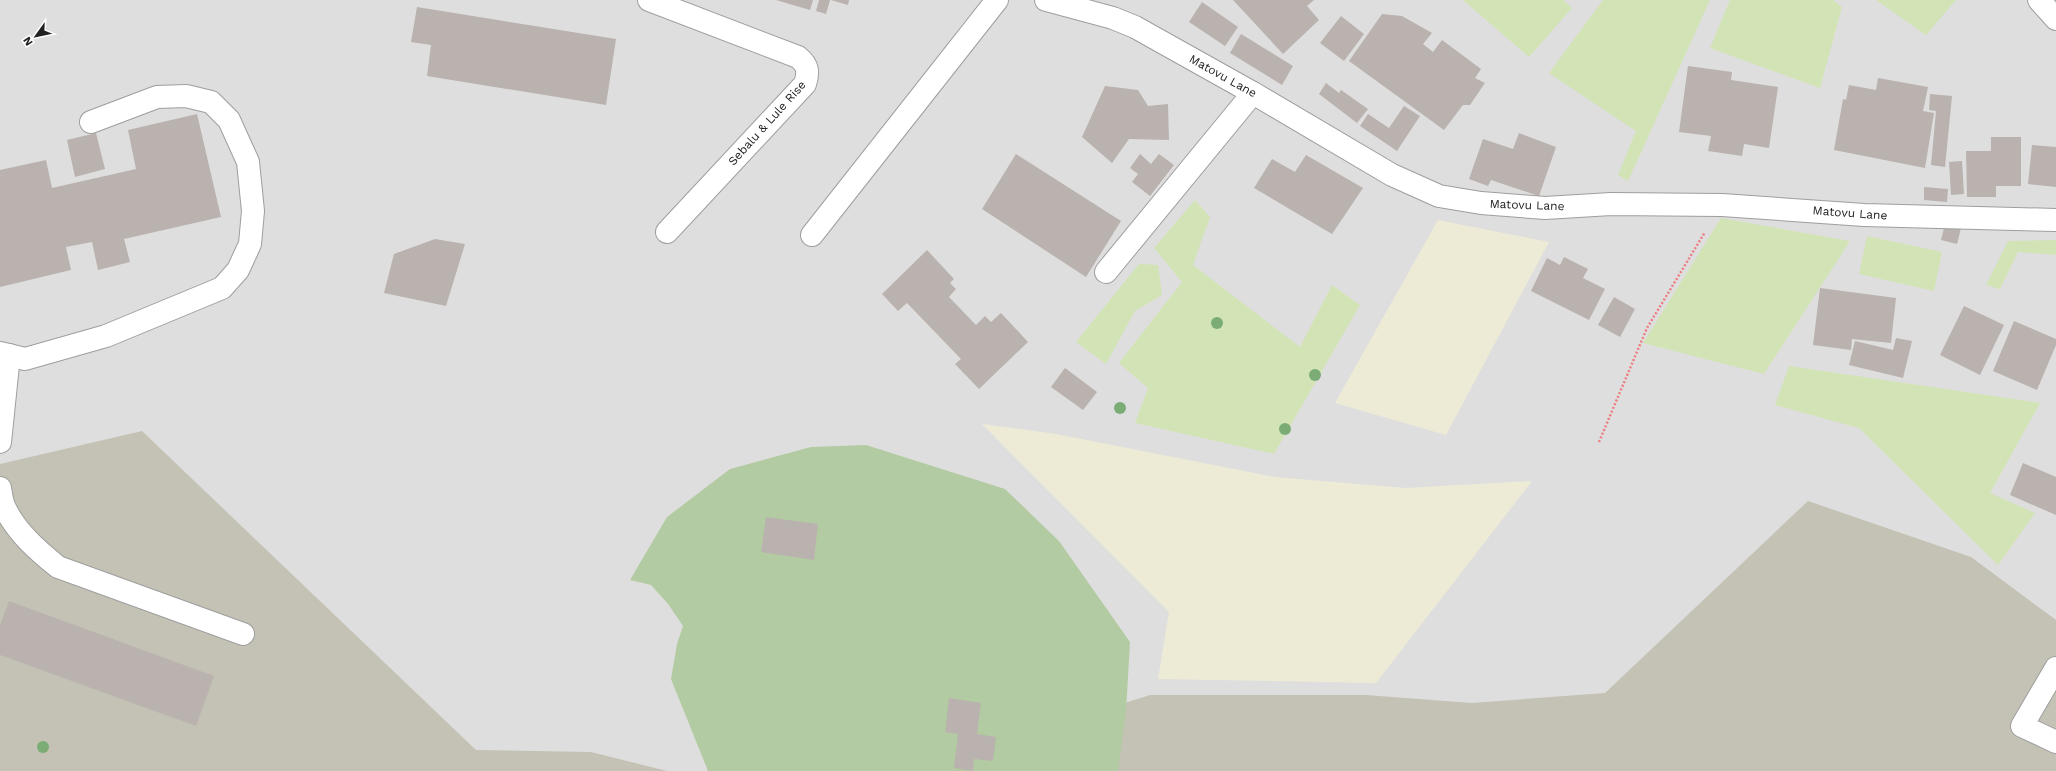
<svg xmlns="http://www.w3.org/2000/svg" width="2056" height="771" viewBox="0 0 2056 771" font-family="'Work Sans',sans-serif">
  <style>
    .residential { fill: #dfdede }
    .construction { fill: #c4c2b5 }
    .farmland { fill: #edebd6 }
    .grass { fill: #d2e4b5 }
    .forest { fill: #b3cba2 }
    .building { fill: #b9b2ae }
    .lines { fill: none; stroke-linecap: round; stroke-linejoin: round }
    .minor-casing { stroke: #9e9e9e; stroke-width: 24 }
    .path { stroke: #ec7e81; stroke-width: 2.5; stroke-dasharray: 2 2; stroke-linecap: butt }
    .minor { stroke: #fff; stroke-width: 22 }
    .tree { fill: #7bac76 }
    .labels { text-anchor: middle; stroke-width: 3; stroke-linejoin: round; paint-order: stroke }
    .street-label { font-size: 12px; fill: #212121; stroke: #fff }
  </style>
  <rect width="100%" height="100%" fill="#f0ede9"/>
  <rect class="residential" x="0" y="0" width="2056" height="771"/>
  <g class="construction">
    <polygon points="142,431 476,750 591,752 667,771 0,771 0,464"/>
    <polygon points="1808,501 1971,557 2056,620 2056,771 923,771 1034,732 1150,695 1366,695 1472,703 1605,693"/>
  </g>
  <g class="farmland">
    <polygon points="1438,220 1549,242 1446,435 1335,403"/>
    <polygon points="982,424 1056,434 1275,477 1406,488 1532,481 1376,683 1158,679 1169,612"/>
  </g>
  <g class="grass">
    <polygon points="1463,0 1563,0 1572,8 1529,57"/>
    <polygon points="1603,0 1710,0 1628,181 1618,175 1636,131 1549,73"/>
    <polygon points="1730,0 1833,0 1842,7 1820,88 1710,48"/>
    <polygon points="1876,0 1956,0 1926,35"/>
    <polygon points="1195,200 1210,217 1193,265 1300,347 1332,285 1360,305 1274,454 1135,423 1148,388 1119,363 1182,282 1154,248"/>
    <polygon points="1721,218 1850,241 1764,374 1643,343"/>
    <polygon points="1867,236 1942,252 1934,291 1859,274"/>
    <polygon points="2056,240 2056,255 2018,252 2000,289 1986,285 2008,241"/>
    <polygon points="1139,264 1158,265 1162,295 1135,311 1106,364 1076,342"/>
    <polygon points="1789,366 2040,403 1990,493 2035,513 1998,565 1859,428 1775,405"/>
  </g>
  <polygon class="forest" points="866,445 1005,489 1059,541 1130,642 1126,712 1118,771 708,771 671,679 677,644 683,626 668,604 651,585 630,580 667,517 730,469 811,447"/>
  <g class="building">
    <polygon points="776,0 813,0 810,10"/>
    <polygon points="819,0 830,0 826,14 816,11"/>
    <polygon points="831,0 849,0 848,5"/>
    <polygon points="1233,0 1314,0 1307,6 1319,20 1283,54"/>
    <polygon points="1202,2 1238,27 1225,46 1189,22"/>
    <polygon points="417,7 616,39 606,105 427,76 431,45 411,42"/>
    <polygon points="1382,14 1402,16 1432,33 1423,44 1433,52 1442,40 1481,69 1475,78 1485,83 1470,105 1463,105 1444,130 1349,61"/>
    <polygon points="1341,16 1364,34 1344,61 1320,43"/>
    <polygon points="1241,34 1293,66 1282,85 1230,53"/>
    <polygon points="1688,66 1732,72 1731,80 1778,87 1769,148 1744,144 1742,156 1708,151 1711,136 1679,132"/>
    <polygon points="1878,78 1928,87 1923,111 1934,113 1925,168 1834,150 1843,99 1846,100 1849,85 1876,90"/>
    <polygon points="1326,83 1339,93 1341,90 1368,109 1357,123 1319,94"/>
    <polygon points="1105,86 1138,90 1148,106 1168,104 1169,140 1129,139 1112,163 1082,137"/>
    <polygon points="1930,94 1952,96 1945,167 1931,165 1936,111 1929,110"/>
    <polygon points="1404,106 1420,116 1397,151 1360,126 1368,114 1389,128"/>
    <polygon points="197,114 221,217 124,239 130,262 98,270 92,242 66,247 71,270 0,287 0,170 46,160 52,188 136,169 128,130"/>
    <polygon points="96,133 105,169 75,177 67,140"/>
    <polygon points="1519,133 1556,147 1539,196 1491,180 1488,186 1469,179 1483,139 1513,149"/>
    <polygon points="1991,137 2021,137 2021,186 1996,186 1996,197 1967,197 1966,151 1991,151"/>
    <polygon points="2032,145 2056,147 2056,187 2028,184"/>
    <polygon points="1016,154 1121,221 1086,277 982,209"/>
    <polygon points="1140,154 1151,164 1159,154 1174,165 1150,196 1132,182 1138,174 1130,168"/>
    <polygon points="1306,155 1363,188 1332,234 1254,188 1272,159 1295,172"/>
    <polygon points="1962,161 1964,194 1951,195 1949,162"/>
    <polygon points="1924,187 1948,189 1947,202 1924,200"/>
    <polygon points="1945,224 1961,228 1957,244 1941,240"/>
    <polygon points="435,239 465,244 446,306 384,293 394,254"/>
    <polygon points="927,250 954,279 950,283 956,289 949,297 976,325 985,316 991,322 1001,313 1028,342 979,389 955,364 961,359 907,303 898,311 882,294"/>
    <polygon points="1564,257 1588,269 1583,278 1605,289 1589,320 1531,291 1547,258 1560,265"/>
    <polygon points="1820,288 1896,298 1891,343 1852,339 1851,350 1813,345"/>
    <polygon points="1614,297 1635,309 1620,337 1598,325"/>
    <polygon points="1964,306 2004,325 1980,375 1940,355"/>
    <polygon points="2014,321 2056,339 2056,345 2037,390 1993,371"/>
    <polygon points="1896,338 1912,341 1903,378 1849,365 1855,341 1893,350"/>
    <polygon points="1065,368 1097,392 1083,410 1051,387"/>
    <polygon points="2023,463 2056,477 2056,515 2010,495"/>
    <polygon points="766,517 818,524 814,560 761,552"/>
    <polygon points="9,601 214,676 196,726 0,655 0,625"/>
    <polygon points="949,698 981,703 977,734 996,737 993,761 974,759 973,771 954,768 958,734 945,732"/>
  </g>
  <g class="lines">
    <defs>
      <g id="minor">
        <path d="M649,0L798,57C808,65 809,72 805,84L667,232"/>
        <polyline points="1046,0 1113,18 1135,27 1253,93 1392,175 1439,196 1481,203 1545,208 1611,204 1722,205 1864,215 2056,220"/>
        <polyline points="2039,0 2056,19"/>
        <polyline points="812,235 997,0"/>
        <polyline points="1106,272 1253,93"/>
        <polyline points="0,353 25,359 106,336 222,288 238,270 250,244 253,211 248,162 229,120 211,102 186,96 157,97 91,122"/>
        <polyline points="0,442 9,355"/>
        <path d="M0,488C1,494 2,501 4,506C15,531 38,551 58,567L243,634"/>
        <polyline points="2056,668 2022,726 2056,742"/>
      </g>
    </defs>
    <use href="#minor" class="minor-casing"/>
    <polyline class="path" points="1599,442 1647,328 1705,232"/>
    <use href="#minor" class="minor"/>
  </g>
  <g class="tree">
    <circle cx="1217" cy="323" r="6"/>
    <circle cx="1315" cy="375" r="6"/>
    <circle cx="1120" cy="408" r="6"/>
    <circle cx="1285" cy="429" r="6"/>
    <circle cx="43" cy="747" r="6"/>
  </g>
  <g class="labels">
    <g class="street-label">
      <text transform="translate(1223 76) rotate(29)" y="4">Matovu Lane</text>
      <text transform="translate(767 123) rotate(-48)" y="4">Sebalu &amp; Lule Rise</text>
      <text transform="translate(1527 205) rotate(2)" y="4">Matovu Lane</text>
      <text transform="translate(1850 213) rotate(4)" y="4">Matovu Lane</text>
    </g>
  </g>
  <g transform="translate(36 36) rotate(237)" stroke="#ffffff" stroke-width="3" paint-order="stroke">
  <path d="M0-3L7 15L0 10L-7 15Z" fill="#212121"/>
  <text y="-6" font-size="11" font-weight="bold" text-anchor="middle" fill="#212121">N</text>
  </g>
</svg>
